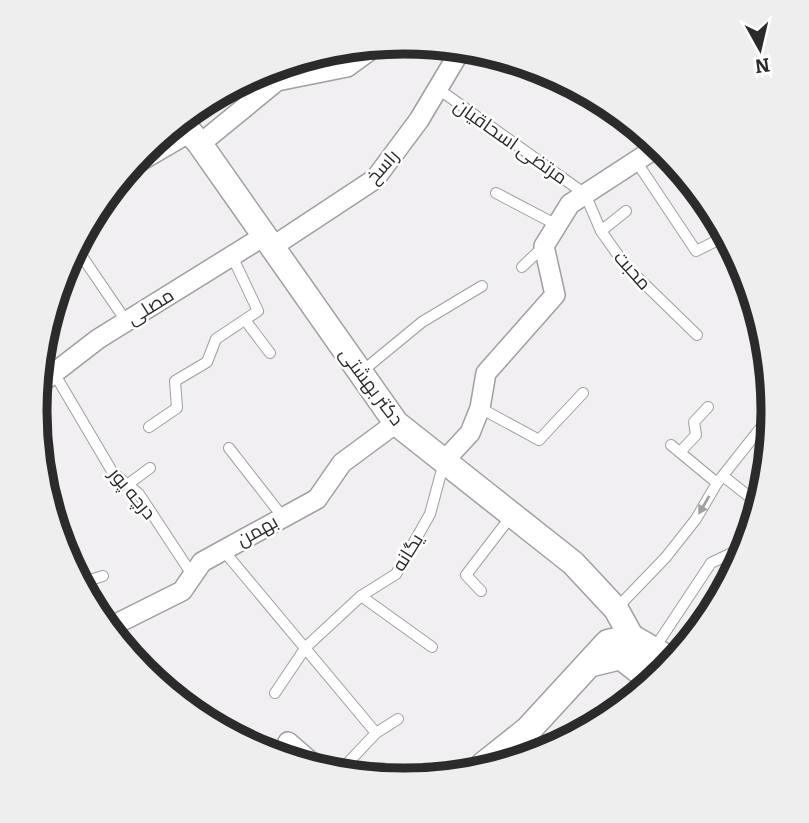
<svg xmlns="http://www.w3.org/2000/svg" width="809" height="823" viewBox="0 0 809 823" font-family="Bitter,Cairo,serif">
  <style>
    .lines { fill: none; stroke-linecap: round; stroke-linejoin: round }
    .service-casing { stroke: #a09ea1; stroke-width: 12 }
    .minor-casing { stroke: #a09ea1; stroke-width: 22 }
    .tertiary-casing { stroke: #a09ea1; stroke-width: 27 }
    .secondary-casing { stroke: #a09ea1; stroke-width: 29 }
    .service { stroke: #fff; stroke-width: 10 }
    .minor { stroke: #fff; stroke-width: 19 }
    .tertiary { stroke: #fff; stroke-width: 24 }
    .secondary { stroke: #fff; stroke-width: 26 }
    .oneway { fill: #a0a0a0 }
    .labels { text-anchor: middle; stroke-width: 5; stroke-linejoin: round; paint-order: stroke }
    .street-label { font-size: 19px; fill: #2c2b2c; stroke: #fff }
    .rim { fill: none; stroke: #2c2b2c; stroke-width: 9 }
  </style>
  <rect width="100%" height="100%" fill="#f1eff2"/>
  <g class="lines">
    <defs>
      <g id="service">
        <polyline points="437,88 585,194 601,231 625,265 697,335"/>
        <polyline points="636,161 696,251 718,240"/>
        <polyline points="496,193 557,225"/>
        <polyline points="601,231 626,211"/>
        <polyline points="77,249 126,321"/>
        <polyline points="522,267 544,246"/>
        <polyline points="245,320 270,353"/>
        <polyline points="54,373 113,473 139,494 193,576"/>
        <polyline points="360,373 422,322 482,286"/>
        <polyline points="480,408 539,440 583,393"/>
        <polyline points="149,427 177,408 175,381 207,362 216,339 258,311 232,256"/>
        <polyline points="671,445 717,483"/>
        <polyline points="229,448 282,516"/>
        <polyline points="680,452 696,435 694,422 708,407"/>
        <polyline points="723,476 756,502"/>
        <polyline points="127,485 150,468"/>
        <polyline points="223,550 376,733"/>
        <polyline points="83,582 103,576"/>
        <polyline points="481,591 466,575 512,515"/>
        <polyline points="361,596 432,647"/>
        <polyline points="616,609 666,557 696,519 717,483 774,411"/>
        <polyline points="654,649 711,563 738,550 750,533"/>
        <polyline points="275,693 306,647 361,596 396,574 430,514 444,462"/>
        <polyline points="342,769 376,733 398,719"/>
      </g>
      <g id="minor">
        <polyline points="200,144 277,81 347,67 373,48"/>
        <polyline points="132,166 190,132"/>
        <polyline points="272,247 375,179 419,120 459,53"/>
        <polyline points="41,383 98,339 264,236"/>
        <polyline points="444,461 470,433 480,408 486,373 555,295 544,246 570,204 659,146"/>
        <polyline points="112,626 182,591 202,562 317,499 342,463 396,423"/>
        <polyline points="288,742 311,762"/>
      </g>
      <polyline id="tertiary" points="183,124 200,144 396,423 573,563 616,609 632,638"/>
      <g id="secondary">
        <polyline points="592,663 621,656 653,681"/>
        <polyline points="484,765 528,730 608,643 632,638 673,662"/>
      </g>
    </defs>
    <use href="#service" class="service-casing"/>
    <use href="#minor" class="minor-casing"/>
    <use href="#tertiary" class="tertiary-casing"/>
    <use href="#secondary" class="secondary-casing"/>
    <use href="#service" class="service"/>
    <use href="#minor" class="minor"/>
    <use href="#tertiary" class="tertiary"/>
    <use href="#secondary" class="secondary"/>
  </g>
  <defs><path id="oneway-solid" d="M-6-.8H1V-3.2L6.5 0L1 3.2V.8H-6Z" transform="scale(1.75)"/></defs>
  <use class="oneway" href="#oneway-solid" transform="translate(704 505) rotate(120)"/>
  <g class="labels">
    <g class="street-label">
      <text transform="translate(511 141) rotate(35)" y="7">مرتضی اسحاقیان</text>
      <text transform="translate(382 166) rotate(-48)" y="7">راسخ</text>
      <text transform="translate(633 270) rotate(48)" y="7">محبت</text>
      <text transform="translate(150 306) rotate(-32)" y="7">مصلی</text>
      <text transform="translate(372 386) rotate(53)" y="7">دکتر بهشتی</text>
      <text transform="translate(133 493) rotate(50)" y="7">درچه پور</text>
      <text transform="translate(257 530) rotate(-29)" y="7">بهمن</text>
      <text transform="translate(407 552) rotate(-58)" y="7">یگانه</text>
    </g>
  </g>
  <path d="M0 0H809V823H0ZM47 411a357 357 0 1 1 714 0a357 357 0 1 1-714 0Z" fill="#eee" fill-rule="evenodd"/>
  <path class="rim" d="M47 411a357 357 0 1 1 714 0a357 357 0 1 1-714 0Z"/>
  <g transform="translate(760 49) rotate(172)" stroke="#ffffff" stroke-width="5" paint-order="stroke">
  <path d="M0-5L12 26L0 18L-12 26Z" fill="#2c2b2c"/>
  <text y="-10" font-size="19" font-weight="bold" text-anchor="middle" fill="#2c2b2c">N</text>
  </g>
</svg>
